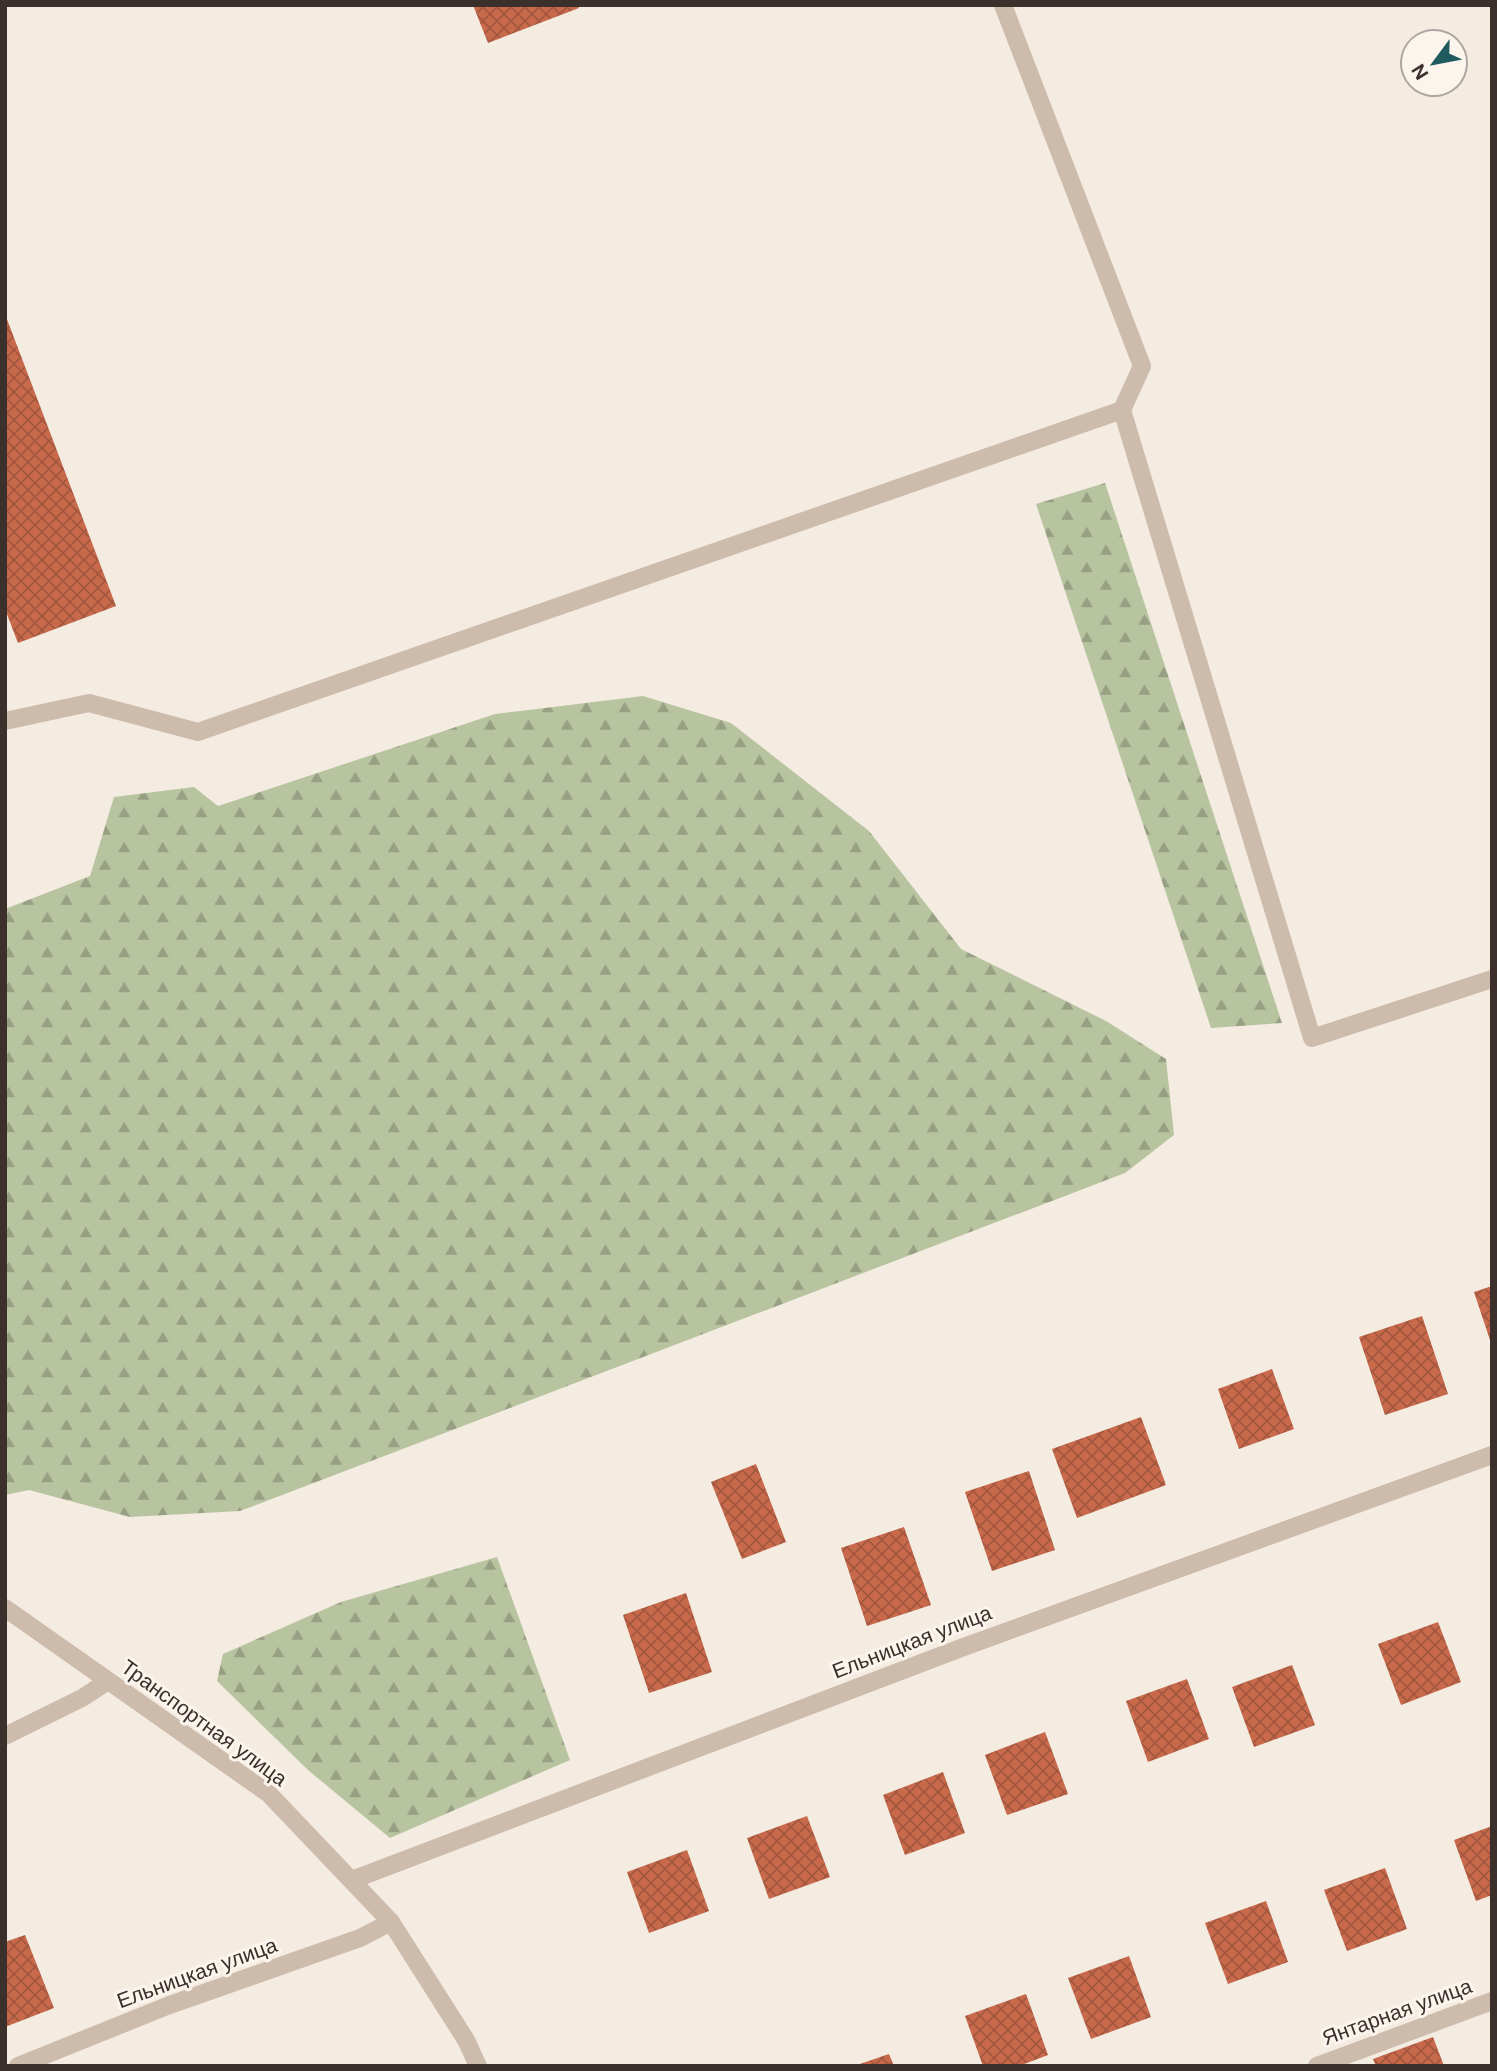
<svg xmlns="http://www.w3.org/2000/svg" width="1497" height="2071" viewBox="0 0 1497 2071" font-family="'DM Sans',sans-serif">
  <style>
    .forest { fill: url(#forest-firs) }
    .building { fill: url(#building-cross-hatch) }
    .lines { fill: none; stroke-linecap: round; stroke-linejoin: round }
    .service { stroke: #cdbbac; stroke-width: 18 }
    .minor { stroke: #cdbbac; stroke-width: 18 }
    .tertiary { stroke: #cdbbac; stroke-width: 18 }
    .labels { text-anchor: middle; stroke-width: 6; stroke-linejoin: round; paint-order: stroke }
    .street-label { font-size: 21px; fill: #3b302b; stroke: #fbf5ee }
  </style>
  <defs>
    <pattern id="forest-firs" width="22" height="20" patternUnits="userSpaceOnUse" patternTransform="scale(1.75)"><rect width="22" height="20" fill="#b8c4a0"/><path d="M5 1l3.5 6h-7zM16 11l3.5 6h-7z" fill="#97a083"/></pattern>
    <pattern id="building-cross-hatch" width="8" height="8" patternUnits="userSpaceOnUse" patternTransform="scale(1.75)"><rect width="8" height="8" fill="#c8694b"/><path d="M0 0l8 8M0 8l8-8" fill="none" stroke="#a4573f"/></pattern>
  </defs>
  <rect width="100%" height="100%" fill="#f4ebe1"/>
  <g class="forest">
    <polygon points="1105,483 1282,1023 1211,1028 1036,504"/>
    <polygon points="643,696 731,723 869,831 961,949 1106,1021 1166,1059 1174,1135 1125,1173 240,1511 130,1517 29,1490 5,1495 5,909 90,876 114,797 194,787 218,806 495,714"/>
    <polygon points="497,1557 570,1760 390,1838 308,1770 217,1681 223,1654 341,1602"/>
  </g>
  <g class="building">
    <polygon points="473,5 578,5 579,8 488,43"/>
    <polygon points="5,314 116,606 18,643 5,609"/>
    <polygon points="1492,1286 1492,1343 1491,1343 1474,1292"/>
    <polygon points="1422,1316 1448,1394 1385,1415 1359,1337"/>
    <polygon points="1272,1369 1294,1429 1239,1449 1218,1389"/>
    <polygon points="1141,1417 1166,1485 1077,1518 1052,1449"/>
    <polygon points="756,1464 786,1542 742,1559 711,1482"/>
    <polygon points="1029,1471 1055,1550 992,1571 965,1492"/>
    <polygon points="904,1527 931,1605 867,1626 841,1548"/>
    <polygon points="686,1593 712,1672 649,1693 623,1615"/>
    <polygon points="1438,1622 1461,1682 1401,1705 1378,1644"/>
    <polygon points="1292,1665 1315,1725 1254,1747 1232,1687"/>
    <polygon points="1187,1679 1209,1739 1148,1762 1126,1701"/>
    <polygon points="1045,1732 1068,1794 1007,1815 985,1755"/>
    <polygon points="943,1772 965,1833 905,1855 883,1795"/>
    <polygon points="807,1816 830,1877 769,1899 747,1838"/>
    <polygon points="1492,1826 1492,1895 1476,1901 1454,1840"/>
    <polygon points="687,1850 709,1911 649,1933 627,1872"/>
    <polygon points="1385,1868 1407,1929 1347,1951 1324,1890"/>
    <polygon points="1266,1901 1288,1962 1228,1984 1205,1923"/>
    <polygon points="25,1935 54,2008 5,2027 5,1942"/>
    <polygon points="1129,1956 1151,2017 1091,2039 1068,1978"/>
    <polygon points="1026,1994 1048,2055 1019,2066 983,2066 965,2016"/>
    <polygon points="1433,2037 1444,2066 1376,2066 1373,2059"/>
    <polygon points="889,2054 894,2066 858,2066 857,2065"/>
  </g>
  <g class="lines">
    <g class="service">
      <polyline points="1122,410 1312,1038 1492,979"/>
      <polyline points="5,721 89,703 198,732 1122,410 1142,366 1003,5"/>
      <polyline points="5,1736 82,1698 108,1681"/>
    </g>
    <g class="minor">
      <polyline points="352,1880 961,1648 1492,1455"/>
      <polyline points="18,2066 167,2006 360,1938 391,1922"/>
      <polyline points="1317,2066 1492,2001"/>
    </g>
    <polyline class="tertiary" points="5,1608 269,1794 391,1922 466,2040 478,2066"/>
  </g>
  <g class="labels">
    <g class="street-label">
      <text transform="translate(912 1642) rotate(-21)" y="7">Ельницкая улица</text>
      <text transform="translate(204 1723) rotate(36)" y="7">Транспортная улица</text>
      <text transform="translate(197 1973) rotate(-20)" y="7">Ельницкая улица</text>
      <text transform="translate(1397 2012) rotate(-20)" y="7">Янтарная улица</text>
    </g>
  </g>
  <rect width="1497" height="2071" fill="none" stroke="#3b302b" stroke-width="14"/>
  <g transform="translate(1434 63) rotate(238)"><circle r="33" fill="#fbf5ee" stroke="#aea6a0" stroke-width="2"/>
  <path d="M0-5L12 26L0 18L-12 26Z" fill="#1f5a5e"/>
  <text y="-10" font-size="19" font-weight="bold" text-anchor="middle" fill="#3b302b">N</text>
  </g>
</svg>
